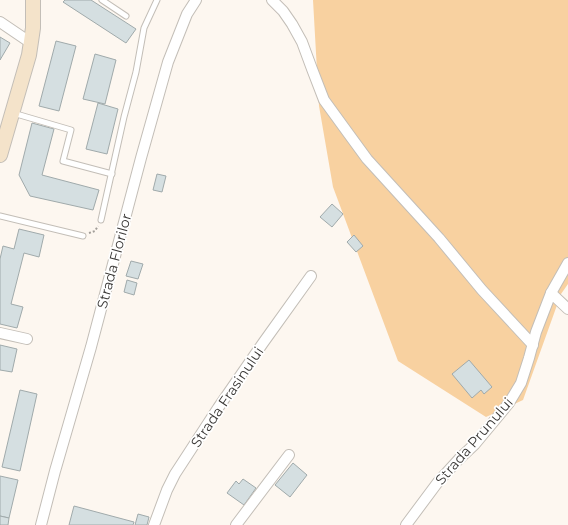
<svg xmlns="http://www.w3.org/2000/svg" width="568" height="525" viewBox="0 0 568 525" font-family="Montserrat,sans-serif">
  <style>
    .green { fill: #f8d1a0 }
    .building { fill: #d5dfe1; stroke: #a0aaab }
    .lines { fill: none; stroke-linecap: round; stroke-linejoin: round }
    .lane-casing { stroke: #c3beb7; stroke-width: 7 }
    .street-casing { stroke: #c3beb7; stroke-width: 12 }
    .secondary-casing { stroke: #c3beb7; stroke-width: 16 }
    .path { stroke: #a29e99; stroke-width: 2; stroke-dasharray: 2 2; stroke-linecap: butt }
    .lane { stroke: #fff; stroke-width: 5 }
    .street { stroke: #fff; stroke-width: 10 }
    .secondary { stroke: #f4e3ca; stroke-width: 14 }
    .labels { text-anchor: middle; stroke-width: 3.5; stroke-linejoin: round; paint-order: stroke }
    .street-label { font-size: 14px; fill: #393735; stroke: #fff }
  </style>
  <rect width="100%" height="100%" fill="#fdf7f0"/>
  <polygon class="green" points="313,0 568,0 568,284 561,294 523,400 486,417 398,361 333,187 319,106"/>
  <g class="building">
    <polygon points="65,0 91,0 136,29 126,43 63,2"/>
    <polygon points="0,37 10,43 0,60"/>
    <polygon points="56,41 76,46 59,111 39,106"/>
    <polygon points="95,54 116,60 105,104 83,99"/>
    <polygon points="98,103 118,109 107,154 86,149"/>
    <polygon points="32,123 54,129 42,175 99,190 93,210 30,196 19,175"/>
    <polygon points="157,174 166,176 162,192 153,190"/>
    <polygon points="332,204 343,214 332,227 320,217"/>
    <polygon points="19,229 44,235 39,257 24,253 11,304 23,307 17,328 0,324 0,259 3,246 14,249"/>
    <polygon points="354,235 363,246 356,252 347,242"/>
    <polygon points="131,261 143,264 138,279 126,276"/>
    <polygon points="127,280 137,283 134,295 124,292"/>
    <polygon points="0,345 17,349 12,372 0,370"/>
    <polygon points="469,360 492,387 484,394 481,390 472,398 452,374"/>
    <polygon points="20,390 37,394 20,471 2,467"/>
    <polygon points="293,463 307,475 290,497 275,485"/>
    <polygon points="0,476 18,480 9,518 0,516"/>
    <polygon points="243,479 256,488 244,505 227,493 236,481 239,484"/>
    <polygon points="74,506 134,522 133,525 69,525"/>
    <polygon points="138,514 149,517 147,525 135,525"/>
    <polygon points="0,516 9,518 8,525 0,525"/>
  </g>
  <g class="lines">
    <defs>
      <g id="lane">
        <polyline points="102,0 126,16"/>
        <polyline points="13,113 71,130 63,161 112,174"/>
        <polyline points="0,216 83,236"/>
        <polyline points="101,220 124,117 136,72 144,28 157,0"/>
      </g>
      <g id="street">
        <polyline points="272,0 283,11 292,24 302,42 312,69 324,100 348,133 367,159 439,238 482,290 533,345"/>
        <polyline points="0,22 31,43"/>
        <polyline points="551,293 568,309"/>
        <polyline points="0,333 27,339"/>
        <polyline points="41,525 55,471 91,347 141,158 168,62 187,14 196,0"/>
        <polyline points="154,525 167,490 175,474 218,408 263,343 311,276"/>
        <polyline points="236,525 289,455"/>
        <polyline points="406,525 438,482 459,459 475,444 509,403 521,383 529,358 536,332 551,293 568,263"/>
      </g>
      <polyline id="secondary" points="0,155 29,55 33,28 33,0"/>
    </defs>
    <use href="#lane" class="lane-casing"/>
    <use href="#street" class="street-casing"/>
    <use href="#secondary" class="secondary-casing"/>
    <polyline class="path" points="89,233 95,231 98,226"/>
    <use href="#lane" class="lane"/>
    <use href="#street" class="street"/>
    <use href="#secondary" class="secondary"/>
  </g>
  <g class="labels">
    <g class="street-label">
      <text transform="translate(114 261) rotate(-75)" y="5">Strada Florilor</text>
      <text transform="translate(227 397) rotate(-56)" y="5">Strada Frasinului</text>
      <text transform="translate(474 441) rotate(-49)" y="5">Strada Prunului</text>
    </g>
  </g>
</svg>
